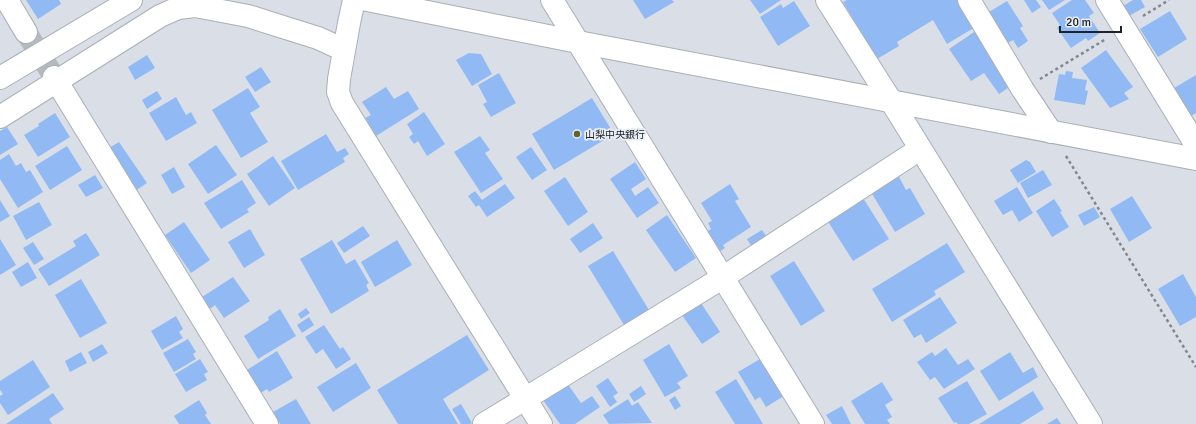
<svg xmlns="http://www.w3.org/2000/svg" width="1196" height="424" viewBox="0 0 1196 424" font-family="Signika,'Noto Sans JP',sans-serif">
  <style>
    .building { fill: #91baf4 }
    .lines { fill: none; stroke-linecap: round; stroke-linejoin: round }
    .minor-tunnel { stroke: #b5b9c0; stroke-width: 22; stroke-dasharray: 22 11; stroke-linecap: butt }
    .minor-casing { stroke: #a9afb6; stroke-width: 24 }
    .path { stroke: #83878d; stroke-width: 2.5; stroke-dasharray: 3 3; stroke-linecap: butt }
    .minor { stroke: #fff; stroke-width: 22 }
    .poi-dot { fill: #63612e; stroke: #e7edf4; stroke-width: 1.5 }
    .labels { text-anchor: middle; stroke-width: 3.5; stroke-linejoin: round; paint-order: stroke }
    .poi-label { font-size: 10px; fill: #202225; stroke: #e7edf4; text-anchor: start }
  </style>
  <rect width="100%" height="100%" fill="#dadfe7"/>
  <g class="building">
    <polygon points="26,0 59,0 61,4 38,19"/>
    <polygon points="633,0 672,0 674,2 645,19"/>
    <polygon points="750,0 781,0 760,14"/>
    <polygon points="847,0 961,0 977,26 947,44 933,20 897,42 899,46 877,59 843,2"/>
    <polygon points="1024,0 1036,0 1041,7 1032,13"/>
    <polygon points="1042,0 1065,0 1049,10"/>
    <polygon points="1072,0 1085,0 1094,13 1089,16 1100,33 1088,41 1086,38 1071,48 1057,28 1060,25 1052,13"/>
    <polygon points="1133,0 1141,0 1145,7 1129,16 1123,6"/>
    <polygon points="794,1 810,26 778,46 760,17 781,4 783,8"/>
    <polygon points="1007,1 1023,26 1020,28 1028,41 1018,48 1013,40 1003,46 984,15"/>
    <polygon points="1170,11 1187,39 1158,57 1140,29"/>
    <polygon points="977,30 1014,84 999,94 984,73 971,81 949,49"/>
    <polygon points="1106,50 1133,87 1124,93 1129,99 1110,108 1081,68"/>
    <polygon points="469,53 481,54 492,74 472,86 456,60"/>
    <polygon points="147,55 155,68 135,80 128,67"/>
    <polygon points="261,67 271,82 255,92 245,77"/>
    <polygon points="1066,71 1073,72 1072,78 1087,80 1085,90 1088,91 1085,105 1054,100 1059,74 1065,75"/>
    <polygon points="499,73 516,103 491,117 483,104 487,102 478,85"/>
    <polygon points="1196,75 1196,113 1191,116 1174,88"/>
    <polygon points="386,87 394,99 408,91 419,109 376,136 365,118 371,115 362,102"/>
    <polygon points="248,88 260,107 250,113 268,142 241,158 212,110"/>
    <polygon points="157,91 162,99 147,109 142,100"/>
    <polygon points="176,97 186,115 191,112 197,123 166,141 149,113"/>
    <polygon points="592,98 614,134 554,170 532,134"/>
    <polygon points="424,112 445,144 427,156 418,141 414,144 409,137 413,134 407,124"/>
    <polygon points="55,113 70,137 38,157 24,135 39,126 38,124"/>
    <polygon points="7,127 18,144 0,155 0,131"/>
    <polygon points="326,134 337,152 345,148 349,154 343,158 345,162 298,190 281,161"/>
    <polygon points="480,136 490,150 485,153 503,179 481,193 454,152"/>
    <polygon points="119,142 147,183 132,193 104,151"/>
    <polygon points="216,145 237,175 208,194 188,164"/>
    <polygon points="67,146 82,170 50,190 35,166"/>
    <polygon points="531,147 547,170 532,180 516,157"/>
    <polygon points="9,154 16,166 21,163 26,172 30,170 43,192 18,208 0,179 0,160"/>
    <polygon points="273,156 295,188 269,206 247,174"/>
    <polygon points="1026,160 1030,162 1036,172 1018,183 1010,170"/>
    <polygon points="635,162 646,179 631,189 635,196 648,187 659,203 637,218 610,179"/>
    <polygon points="174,167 185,187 172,194 161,175"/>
    <polygon points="1043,170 1052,185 1028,198 1020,183"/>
    <polygon points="95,175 103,188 86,197 78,185"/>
    <polygon points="898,175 906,190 910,188 925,214 895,232 871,192"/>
    <polygon points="565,177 588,212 568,226 544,191"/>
    <polygon points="242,180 256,203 247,209 249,212 221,229 204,203"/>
    <polygon points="505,184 515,198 487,217 479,205 476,207 468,196 475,191 482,200"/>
    <polygon points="730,184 739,199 735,201 751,227 723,245 725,248 717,253 704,233 711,229 708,223 712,221 701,203"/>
    <polygon points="1017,187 1033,213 1019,222 1012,210 1003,215 994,201"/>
    <polygon points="1132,196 1152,228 1129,242 1110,209"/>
    <polygon points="863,198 889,239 853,261 827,220"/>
    <polygon points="1054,199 1062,211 1060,212 1069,227 1052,237 1036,211"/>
    <polygon points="0,200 10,216 0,222"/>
    <polygon points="39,202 52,225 26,240 13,216"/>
    <polygon points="1094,207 1100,217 1084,226 1078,215"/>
    <polygon points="667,215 696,258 675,272 646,230"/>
    <polygon points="184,222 210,260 191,273 165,235"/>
    <polygon points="593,223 603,238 580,253 570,239"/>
    <polygon points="363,226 370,236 344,253 337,243"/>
    <polygon points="250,229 265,255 244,268 228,242"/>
    <polygon points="762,230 767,237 752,247 747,239"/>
    <polygon points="86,233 100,255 49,286 38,269 76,246 73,241"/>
    <polygon points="0,239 16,265 0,275"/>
    <polygon points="332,240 346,264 355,259 369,283 366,285 369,291 331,314 300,259"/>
    <polygon points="397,240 412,265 375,287 361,262"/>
    <polygon points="33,242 44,259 34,265 23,248"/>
    <polygon points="947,243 965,272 934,291 936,295 892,322 872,289"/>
    <polygon points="613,251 649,310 624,325 588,266"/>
    <polygon points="794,261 825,311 801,326 770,276"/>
    <polygon points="28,262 37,278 21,287 12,272"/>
    <polygon points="1183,274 1196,297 1196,317 1180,326 1158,289"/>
    <polygon points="233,277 250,301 224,318 215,305 207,311 199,299"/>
    <polygon points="81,279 107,323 80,338 55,295"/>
    <polygon points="940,297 957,323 926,343 921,334 914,338 903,320"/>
    <polygon points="699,300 720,332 702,344 680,312"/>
    <polygon points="306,308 310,313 301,319 298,314"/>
    <polygon points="280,309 296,336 258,359 244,336 269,320 268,317"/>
    <polygon points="176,316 183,329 179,332 183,338 162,350 151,331"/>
    <polygon points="309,317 314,325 302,333 297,325"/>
    <polygon points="324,325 340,349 343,347 351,359 336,369 323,349 316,354 305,337"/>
    <polygon points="467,335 489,370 443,399 458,424 398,424 377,390"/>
    <polygon points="188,339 196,352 193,354 196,359 174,372 163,353"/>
    <polygon points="102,344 108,353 93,362 88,352"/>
    <polygon points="669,344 688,376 677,383 681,388 665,397 643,360"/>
    <polygon points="946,348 958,365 968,359 975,369 944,389 935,377 930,380 917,362 932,352 935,356"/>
    <polygon points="277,351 293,378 269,392 267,389 256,396 242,373"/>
    <polygon points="81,352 87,363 70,372 65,361"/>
    <polygon points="1010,352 1023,373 1033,367 1038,377 999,401 980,371"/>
    <polygon points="200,359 208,372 204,374 207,380 186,392 175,374"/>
    <polygon points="760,359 765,368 769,366 787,394 766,407 760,397 755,400 738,372"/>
    <polygon points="33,360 50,387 8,415 0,403 0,396 3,394 0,390 0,381"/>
    <polygon points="356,363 371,388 333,412 317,387"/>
    <polygon points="608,378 618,393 613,396 617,402 610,407 596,386"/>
    <polygon points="736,379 763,424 735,424 715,392"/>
    <polygon points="967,381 987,414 969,424 958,424 956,422 954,423 938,398"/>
    <polygon points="882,382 893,400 885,405 892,417 887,420 890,424 865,424 851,401"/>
    <polygon points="567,383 581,403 592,396 600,407 575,424 560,424 543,400"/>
    <polygon points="641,386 646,394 634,402 629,394"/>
    <polygon points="1033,391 1044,409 1020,424 979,424"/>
    <polygon points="53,393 64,409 49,419 52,424 6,424"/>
    <polygon points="675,396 681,406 675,410 669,400"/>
    <polygon points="296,399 311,424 280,424 273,412"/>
    <polygon points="628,399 632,406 638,402 652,423 609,424 603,415"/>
    <polygon points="199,400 207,413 205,415 211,424 179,424 174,416"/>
    <polygon points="461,404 472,423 470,424 461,424 452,409"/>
    <polygon points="842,406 851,424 832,424 826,415"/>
    <polygon points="1057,418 1061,424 1047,424"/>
  </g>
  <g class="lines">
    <polyline class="minor-tunnel" points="26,32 54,77"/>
    <defs>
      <g id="minor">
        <polyline points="7,0 26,32"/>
        <polyline points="354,0 349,23 339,79 338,92 342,103 541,424"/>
        <polyline points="367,0 578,42 1196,159"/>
        <polyline points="552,0 813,424"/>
        <polyline points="827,0 891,101 1091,424"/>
        <polyline points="969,0 1023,90 1051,132"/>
        <polyline points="1107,0 1196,145"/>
        <polyline points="54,77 267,424"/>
        <polyline points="0,78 131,0"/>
        <polyline points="0,117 160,16 178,8 195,6 248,16 286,28 318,38 344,50"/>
        <polyline points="484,424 722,278 920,149"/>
      </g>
    </defs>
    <use href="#minor" class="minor-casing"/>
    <g class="path">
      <polyline points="1143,16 1169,0"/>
      <polyline points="1040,79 1106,39"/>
      <polyline points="1066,156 1196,367"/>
    </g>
    <use href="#minor" class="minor"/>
  </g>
  <circle class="poi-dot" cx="577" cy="134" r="4"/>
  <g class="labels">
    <g class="poi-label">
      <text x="585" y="138">山梨中央銀行</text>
    </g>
  </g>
  <path d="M1060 26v6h61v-6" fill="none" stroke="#202225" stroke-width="2"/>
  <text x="1066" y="26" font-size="12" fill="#202225" stroke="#e7edf4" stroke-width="3" paint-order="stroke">20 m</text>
</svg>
